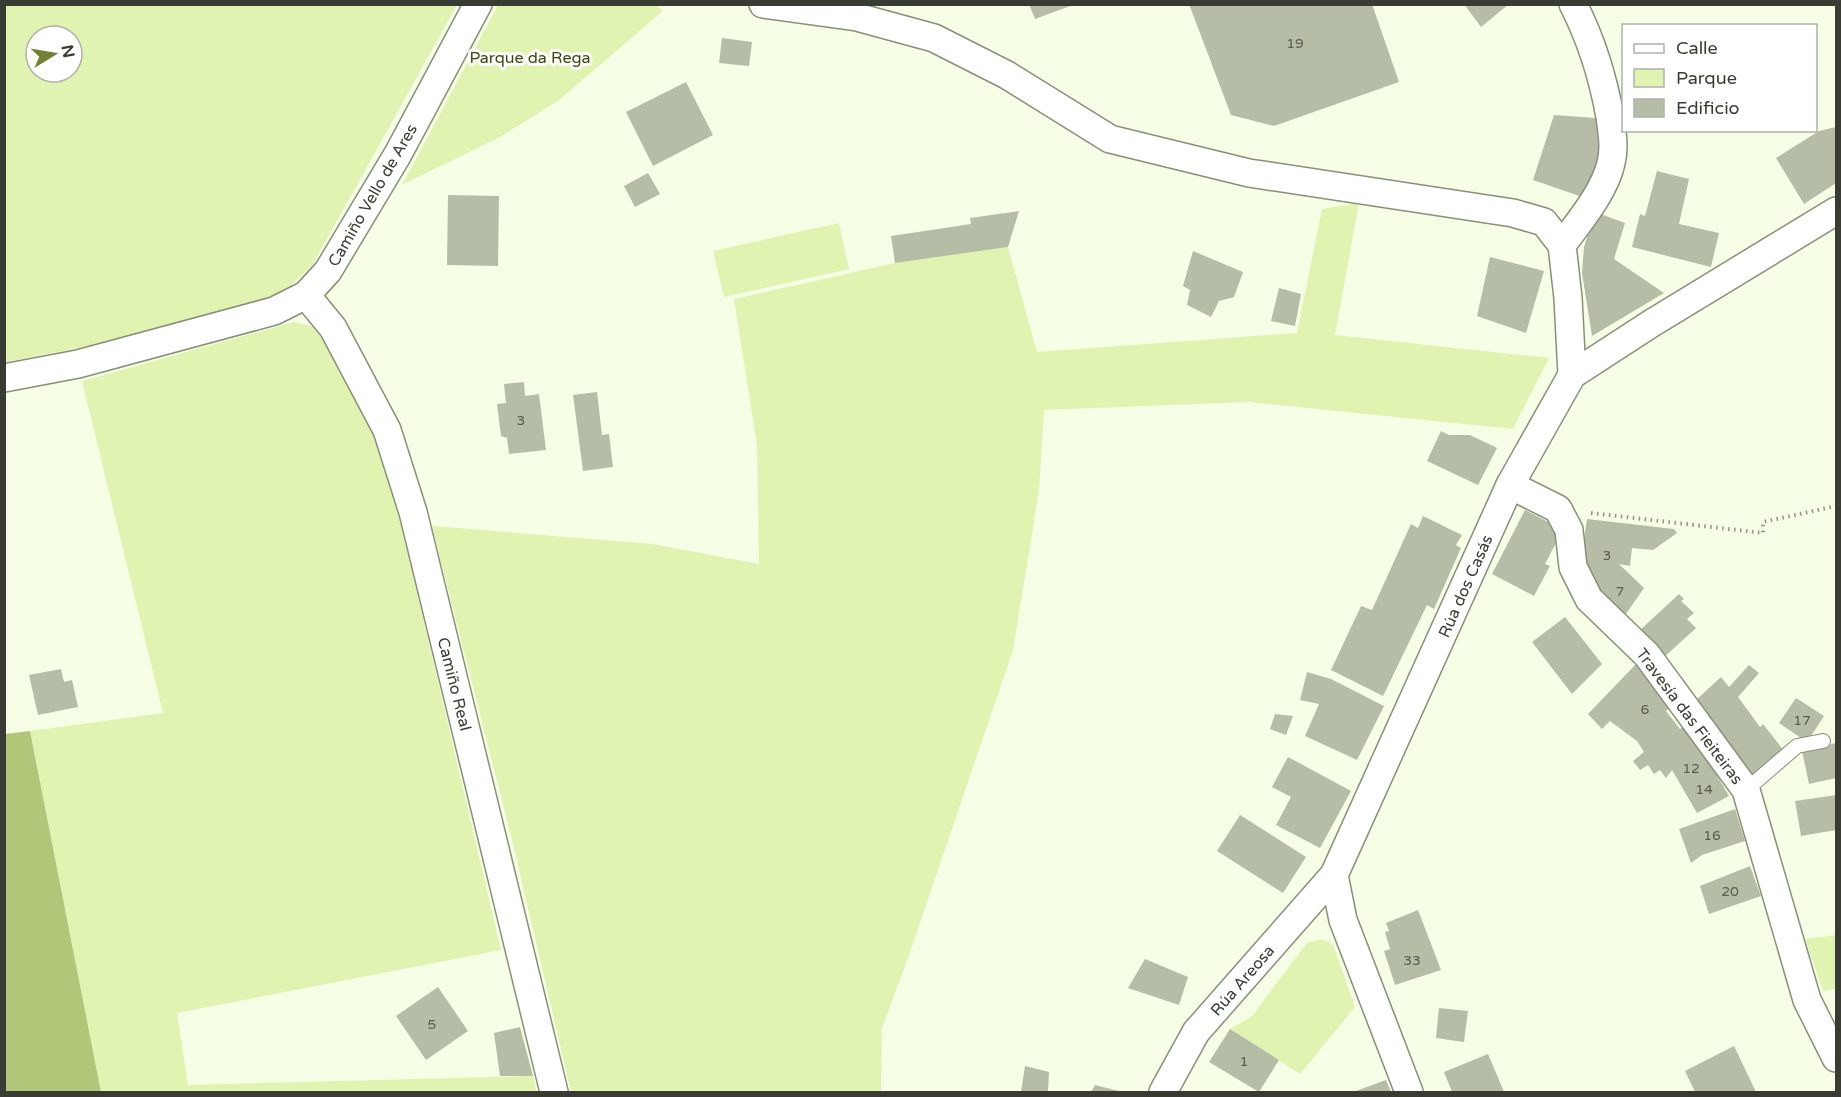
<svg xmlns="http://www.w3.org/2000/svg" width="1841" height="1097" viewBox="0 0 1841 1097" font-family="'Varela Round',sans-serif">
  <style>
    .green { fill: #e1f3b1; fill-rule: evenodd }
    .forest { fill: #b2c679 }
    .building { fill: #b6bda6 }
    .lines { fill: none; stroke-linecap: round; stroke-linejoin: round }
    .lane-casing { stroke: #898f79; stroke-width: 16 }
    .street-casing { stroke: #898f79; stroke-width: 30 }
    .path { stroke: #909584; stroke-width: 4; stroke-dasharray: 1.5 4.5; stroke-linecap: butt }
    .lane { stroke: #fff; stroke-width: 14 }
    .street { stroke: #fff; stroke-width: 27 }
    .labels { text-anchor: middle; stroke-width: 6; stroke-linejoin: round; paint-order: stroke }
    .number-label { font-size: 14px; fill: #585c50 }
    .park-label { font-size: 16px; fill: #3b470d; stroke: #fff }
    .street-label { font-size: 16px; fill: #393c33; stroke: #fff }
  </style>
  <rect width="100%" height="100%" fill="#f6fee5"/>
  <g class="green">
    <path d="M5,5H457L313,264L284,292L245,306L148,335L5,362ZM36,36H72V72H36Z"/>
    <polygon points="656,5 663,11 558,101 500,137 402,185 498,5"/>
    <polygon points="1359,203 1335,335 1549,358 1513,429 1249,402 1044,410 1039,491 1013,650 908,958 882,1028 881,1092 571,1092 513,844 432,526 653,544 759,564 757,445 734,299 895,263 1008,247 1037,352 1297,333 1322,209"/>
    <polygon points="839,223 849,269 724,297 713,251"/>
    <polygon points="294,322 311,326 323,340 375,433 397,507 501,950 177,1013 188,1085 533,1076 537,1092 101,1092 30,731 163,713 82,381"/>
    <polygon points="1836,935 1836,989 1823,991 1805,939"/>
    <polygon points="1321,939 1333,944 1355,1007 1300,1074 1230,1029 1252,1016 1307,943"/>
  </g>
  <polygon class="forest" points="30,731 101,1092 5,1092 5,734"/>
  <g class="building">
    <polygon points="1029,4 1073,4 1073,5 1035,19"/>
    <polygon points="1189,4 1372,4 1399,82 1274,126 1231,115"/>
    <polygon points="1464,4 1509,4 1481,27"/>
    <polygon points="722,38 752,42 749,66 719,63"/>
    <polygon points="686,82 713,135 653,166 626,112"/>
    <polygon points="1554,115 1596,118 1599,147 1605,149 1588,199 1533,180"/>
    <polygon points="1836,127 1836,183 1804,204 1776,158 1819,131"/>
    <polygon points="1657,171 1689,179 1679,224 1719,233 1711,267 1632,247 1640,214 1645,216"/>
    <polygon points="648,173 660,194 635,207 624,186"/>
    <polygon points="448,195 499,196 498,266 447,265"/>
    <polygon points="1019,211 1008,247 895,263 891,236 971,224 970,218"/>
    <polygon points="1595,212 1625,223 1614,259 1664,293 1592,336 1582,273 1584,247"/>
    <polygon points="1193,251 1243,272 1234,297 1219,301 1211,317 1187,305 1190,290 1183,286"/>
    <polygon points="1490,257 1544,271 1526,333 1477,316"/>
    <polygon points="1279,288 1301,294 1295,326 1271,321"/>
    <polygon points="524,382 525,396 539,394 546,450 509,454 507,438 501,436 497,404 506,403 504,384"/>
    <polygon points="597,392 602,435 609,434 613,467 583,471 573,395"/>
    <polygon points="1441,431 1449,435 1470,435 1497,448 1478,485 1427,461"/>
    <polygon points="1525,510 1558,527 1559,537 1545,564 1550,566 1534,596 1492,574"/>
    <polygon points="1423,516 1462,535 1456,545 1461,548 1434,609 1427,605 1383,696 1331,670 1361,606 1372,610 1411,524 1418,528"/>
    <polygon points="1587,519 1674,529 1677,533 1653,550 1632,548 1630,566 1619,564 1644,588 1623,618 1596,595 1581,560"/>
    <polygon points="1679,594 1684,599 1681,601 1694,613 1687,619 1696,628 1662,659 1638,632"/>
    <polygon points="1565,617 1602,664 1572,694 1532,642"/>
    <polygon points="1638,662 1670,707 1666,711 1680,729 1687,724 1729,796 1697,813 1672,770 1666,778 1660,770 1654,774 1648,765 1640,770 1633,761 1644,752 1637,741 1610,721 1602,729 1588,714"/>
    <polygon points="1749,665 1759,673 1738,697 1760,727 1763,724 1784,751 1750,778 1696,700 1721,677 1729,687"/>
    <polygon points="61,669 64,682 72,680 78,707 38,715 29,675"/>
    <polygon points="1307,672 1331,679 1384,706 1357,760 1305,736 1319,704 1300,700"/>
    <polygon points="1796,698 1824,716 1807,742 1779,723"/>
    <polygon points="1275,714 1293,716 1286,735 1270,729"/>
    <polygon points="1836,743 1836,778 1809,784 1802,751"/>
    <polygon points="1288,757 1351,791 1320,848 1276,825 1291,797 1272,787"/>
    <polygon points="1836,795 1836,830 1801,836 1795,801"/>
    <polygon points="1735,809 1745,841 1702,855 1691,863 1679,829"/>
    <polygon points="1240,815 1306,857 1283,893 1217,851"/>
    <polygon points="1750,866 1761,896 1709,914 1700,886"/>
    <polygon points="1418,910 1441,970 1395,985 1384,951 1390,949 1385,932 1389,931 1386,923"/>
    <polygon points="1145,959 1188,977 1179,1005 1128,988"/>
    <polygon points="438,987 468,1031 426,1060 396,1016"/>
    <polygon points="1439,1008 1468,1011 1464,1042 1436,1038"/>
    <polygon points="520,1027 533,1076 500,1076 494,1033"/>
    <polygon points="1230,1029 1279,1060 1259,1092 1209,1062"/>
    <polygon points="1734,1046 1756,1092 1695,1092 1685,1071"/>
    <polygon points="1488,1054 1504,1092 1452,1092 1444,1072"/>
    <polygon points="1025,1066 1049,1072 1048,1092 1021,1092"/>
    <polygon points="1386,1080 1391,1092 1353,1092"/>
    <polygon points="1095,1085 1123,1092 1091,1092"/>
  </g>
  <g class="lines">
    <defs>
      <polyline id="lane" points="1746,790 1797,746 1823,741"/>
      <g id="street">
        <polyline points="763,4 857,17 934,38 1007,75 1110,139 1249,173 1513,213 1544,222 1562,245 1568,298 1572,375"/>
        <path d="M1562,245C1579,222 1605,191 1611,163C1615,148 1612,132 1610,117C1603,77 1592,41 1573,4"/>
        <polyline points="306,295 333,328 387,430 413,512 554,1092"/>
        <polyline points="4,378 78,364 274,311 306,295 328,271 398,154 478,4"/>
        <polyline points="1510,485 1558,509 1569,530 1573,567 1589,599 1647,655 1746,790 1807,1000 1836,1058"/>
        <polyline points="1163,1092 1196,1032 1334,875"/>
        <polyline points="1409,1092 1343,920 1334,875 1510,485 1572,375 1652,323 1836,211"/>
      </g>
    </defs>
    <use href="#lane" class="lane-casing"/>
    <use href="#street" class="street-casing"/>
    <polyline class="path" points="1591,513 1763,533 1763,522 1836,506"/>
    <use href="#lane" class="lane"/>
    <use href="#street" class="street"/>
  </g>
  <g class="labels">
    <g class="number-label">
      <text x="1295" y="48">19</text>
      <text x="521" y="425">3</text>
      <text x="1607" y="560">3</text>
      <text x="1620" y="596">7</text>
      <text x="1645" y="714">6</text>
      <text x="1802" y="725">17</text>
      <text x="1691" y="773">12</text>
      <text x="1704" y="794">14</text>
      <text x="1712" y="840">16</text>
      <text x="1730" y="896">20</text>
      <text x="1412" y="965">33</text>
      <text x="432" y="1029">5</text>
      <text x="1244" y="1066">1</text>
    </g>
    <g class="park-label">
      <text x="530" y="63">Parque da Rega</text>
    </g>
    <g class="street-label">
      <text transform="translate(372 195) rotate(-60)" y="6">Camiño Vello de Ares</text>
      <text transform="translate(1465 586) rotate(-66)" y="6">Rúa dos Casás</text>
      <text transform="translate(455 684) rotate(76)" y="6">Camiño Real</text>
      <text transform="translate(1690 716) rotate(53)" y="6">Travesía das Fieiteiras</text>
      <text transform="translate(1242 980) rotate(-49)" y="6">Rúa Areosa</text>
    </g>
  </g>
  <rect width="1841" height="1097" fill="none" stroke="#393c33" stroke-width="12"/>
  <rect x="1622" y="24" width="195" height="108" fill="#ffffff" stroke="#b0b1ad" stroke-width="1.5"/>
  <rect x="1634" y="44" width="30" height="9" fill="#ffffff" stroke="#b0b1ad" stroke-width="1.5"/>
  <text x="1676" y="54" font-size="18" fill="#393c33">Calle</text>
  <rect x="1634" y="69" width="30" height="18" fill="#e1f3b1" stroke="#b0b1ad" stroke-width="1.5"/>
  <text x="1676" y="84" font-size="18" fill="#393c33">Parque</text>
  <rect x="1634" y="99" width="30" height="18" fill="#b6bda6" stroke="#b0b1ad" stroke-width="1.5"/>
  <text x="1676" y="114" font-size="18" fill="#393c33">Edificio</text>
  <g transform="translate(54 54) rotate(79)"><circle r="28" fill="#ffffff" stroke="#b0b1ad" stroke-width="1.5"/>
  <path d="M0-4.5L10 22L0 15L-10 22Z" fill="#718333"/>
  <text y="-9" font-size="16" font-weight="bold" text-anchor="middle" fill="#393c33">N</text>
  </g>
</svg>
